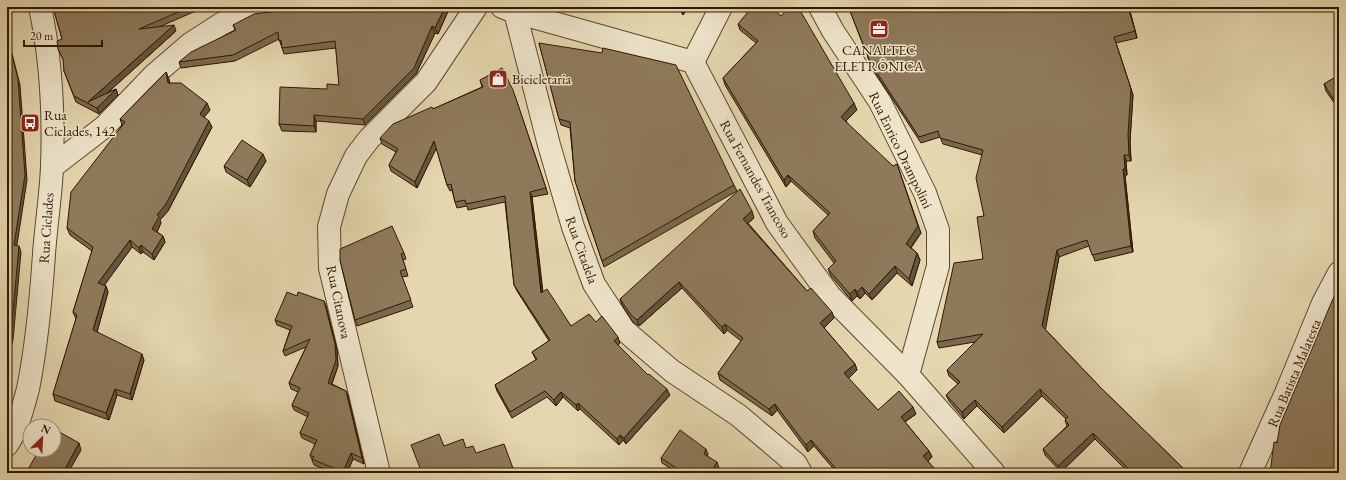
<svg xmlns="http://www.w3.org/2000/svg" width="1346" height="480" viewBox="0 0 1346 480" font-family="'EB Garamond',serif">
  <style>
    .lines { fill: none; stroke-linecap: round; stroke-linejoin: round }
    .street-casing { stroke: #5d472c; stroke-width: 24 }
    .street { stroke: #ede4ca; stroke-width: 22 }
    .wall { fill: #7a694e; stroke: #301701 }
    .shaded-wall { fill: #635540; stroke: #301701 }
    .building { fill: #8e7a5b; stroke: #301701 }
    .labels { text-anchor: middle; stroke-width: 3; stroke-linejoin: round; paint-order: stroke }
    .poi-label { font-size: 14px; fill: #301701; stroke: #ede4ca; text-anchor: start }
    .street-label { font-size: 14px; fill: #301701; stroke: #ede4ca }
  </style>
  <rect width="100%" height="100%" fill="#e4d6ae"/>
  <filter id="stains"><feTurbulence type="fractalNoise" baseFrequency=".005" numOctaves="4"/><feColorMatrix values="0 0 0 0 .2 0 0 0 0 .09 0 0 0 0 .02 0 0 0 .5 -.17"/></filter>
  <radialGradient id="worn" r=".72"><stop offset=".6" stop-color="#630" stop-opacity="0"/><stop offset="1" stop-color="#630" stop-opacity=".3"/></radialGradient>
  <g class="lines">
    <defs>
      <g id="street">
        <polyline points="502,7 515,12 693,62 777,223 830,296 908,375 994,473"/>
        <polyline points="820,7 833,31 880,102 925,193 938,230 938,266 908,375"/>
        <polyline points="515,12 549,145 573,227 594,284 624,330 672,371 738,415 796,464 801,473"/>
        <polyline points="693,62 721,7"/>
        <polyline points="52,167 104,127 154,75 190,44 221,24 256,7"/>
        <path d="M7,445C18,429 23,407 28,389C37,344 41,299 44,254C46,225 51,195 52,166C54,113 51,59 40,7"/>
        <polyline points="379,473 330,268 329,227 338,194 356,156 369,139 426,82 476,7"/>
        <polyline points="1250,473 1286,393 1323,303 1339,273"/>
      </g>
    </defs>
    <use href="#street" class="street-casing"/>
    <use href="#street" class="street"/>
  </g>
  <g class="wall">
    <polygon points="53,7 205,7 159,27 176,31 107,93 116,89 118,95 99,114 76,102 64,71 64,61 58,49 62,39"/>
    <polygon points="651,7 661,7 655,10"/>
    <polygon points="678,7 688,7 683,15"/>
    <polygon points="1129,7 1137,38 1116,43 1133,95 1130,141 1131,161 1126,161 1127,175 1125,176 1133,252 1095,261 1089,246 1059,257 1045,329 1100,387 1188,473 1129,473 1095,439 1061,472 1045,455 1043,449 1067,426 1065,420 1066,419 1042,396 1004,433 977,406 964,419 949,401 946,395 958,384 949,376 947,370 975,342 939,348 937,342 983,259 984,216 982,155 943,144 940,137 921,143 872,68 850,11"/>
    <polygon points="449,9 438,34 435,33 416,74 365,125 316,121 316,132 282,131 279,124 327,89 339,85 336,48 284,54 279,39 235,61 181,68 179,62 235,30 233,25"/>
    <polygon points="738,24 857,110 846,121 921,233 911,248 917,253 920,260 912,286 897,273 872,300 865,293 860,299 857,296 852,301 831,276 828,269 834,263 815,238 813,231 828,215 791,181 786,187 725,85 723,78 756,43 740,30"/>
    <polygon points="539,43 734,185 737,191 604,267 575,181 570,128 561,125 559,119"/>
    <polygon points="166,72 170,83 210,110 204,117 212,127 168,211 160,220 161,223 157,232 163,236 165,242 154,260 143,252 141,254 132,247 104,285 106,286 108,292 97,332 144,360 132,400 117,395 109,420 55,401 53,394 76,319 73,312 92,251 70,235 67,228 122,125 120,119"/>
    <polygon points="1339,75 1339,110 1326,91 1324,84"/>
    <polygon points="480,80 515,96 548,194 532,197 543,292 571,326 596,322 620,343 618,345 648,375 670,395 626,444 623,440 619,445 580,409 578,411 563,397 556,406 547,397 512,418 497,391 495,385 536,360 532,352 549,341 517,291 514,285 505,202 468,210 467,206 457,208 455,202 452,190 450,191 447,185 436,147 417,188 391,171 389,165 396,152 382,144 380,138 433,109 482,87"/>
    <polygon points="266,161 250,187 226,172 224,166"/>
    <polygon points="754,218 748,223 807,291 834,318 824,328 855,364 857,370 848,378 878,410 916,414 905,422 929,451 932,457 928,461 937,473 837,473 814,446 808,452 777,410 772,416 720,380 718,373 741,341 727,330 724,334 682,288 639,326 633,322 622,305 620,299"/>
    <polygon points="404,253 406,259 403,260 408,276 402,277 413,307 357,326 355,320 340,260"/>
    <polygon points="297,296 324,301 326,306 337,350 338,366 332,384 346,391 348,396 364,464 353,459 347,473 334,473 314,465 310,455 315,444 302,438 300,433 308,417 294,410 292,405 298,392 291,389 289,383 306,347 285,356 283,351 290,330 277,325 275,320"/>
    <polygon points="708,454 707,456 719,468 718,469 723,473 678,473 662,463 661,458"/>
  </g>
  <g class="shaded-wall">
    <polygon points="445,7 448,7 449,9 438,34 435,28"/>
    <polygon points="681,7 688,7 683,15 681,8"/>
    <polygon points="1128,7 1129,7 1137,38 1135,31"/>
    <polygon points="174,25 176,31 93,106 88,102"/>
    <polygon points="432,26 435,33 416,74 365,125 363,119"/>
    <polygon points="7,34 20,85 27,180 16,251 14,245"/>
    <polygon points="1116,43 1133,95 1130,141 1131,161 1129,155"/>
    <polygon points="166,72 169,79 171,89 168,83"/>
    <polygon points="116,89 118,95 99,114 97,108"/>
    <polygon points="207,103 210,110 202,120 200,114"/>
    <polygon points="854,103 857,110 844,123 841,117"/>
    <polygon points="314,115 316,121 316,132 314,126"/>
    <polygon points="209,121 212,127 168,211 160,220 161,223 155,236 152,229 157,215"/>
    <polygon points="434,141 437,147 417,188 415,182"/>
    <polygon points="263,154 266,161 250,187 247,180"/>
    <polygon points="1124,155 1126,161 1127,175 1125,169"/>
    <polygon points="897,164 921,233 908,251 906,244"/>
    <polygon points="1123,169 1125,176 1133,252 1131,246"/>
    <polygon points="788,175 791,181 786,187 784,180"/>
    <polygon points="530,192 532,197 543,298 541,293"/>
    <polygon points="752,211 754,218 746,225 743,219"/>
    <polygon points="163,236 165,242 154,260 152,254"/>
    <polygon points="130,240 132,247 101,290 98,283"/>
    <polygon points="141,245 143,252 141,254 139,248"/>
    <polygon points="19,246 21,252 13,340 7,361 7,348"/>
    <polygon points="1057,250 1059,257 1045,332 1042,326"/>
    <polygon points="917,253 920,260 912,286 909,279"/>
    <polygon points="895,266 897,273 872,300 869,294"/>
    <polygon points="679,282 682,288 639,326 637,320"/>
    <polygon points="106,286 108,292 96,336 93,330"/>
    <polygon points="862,287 865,293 860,299 857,292"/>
    <polygon points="855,289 857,296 852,301 850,294"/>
    <polygon points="324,301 326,306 337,350 338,366 330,388 328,383"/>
    <polygon points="832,312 834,318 822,330 820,323"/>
    <polygon points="725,324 727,330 724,334 722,327"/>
    <polygon points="618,337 620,343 616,347 614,341"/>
    <polygon points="142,354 144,360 132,400 130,394"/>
    <polygon points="855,364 857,370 847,380 844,373"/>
    <polygon points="115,389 117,395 109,420 106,413"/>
    <polygon points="667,389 670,395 626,444 624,438"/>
    <polygon points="1040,389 1042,396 1004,433 1002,427"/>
    <polygon points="346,391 348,396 364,464 362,458"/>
    <polygon points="561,392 563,397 556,406 554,400"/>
    <polygon points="975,400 977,406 964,419 962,412"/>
    <polygon points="578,403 580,409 578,411 576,405"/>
    <polygon points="775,404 777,410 772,416 769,409"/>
    <polygon points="913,407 916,414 903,423 901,417"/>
    <polygon points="1093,433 1095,439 1061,472 1058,466"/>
    <polygon points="620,435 623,440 619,445 617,439"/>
    <polygon points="811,440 814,446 808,452 806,445"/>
    <polygon points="79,443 81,450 68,473 63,473"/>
    <polygon points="706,449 708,454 706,459 704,454"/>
    <polygon points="929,451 932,457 926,462 923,456"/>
    <polygon points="351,453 353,459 347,473 343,473 343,472"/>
    <polygon points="717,462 719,468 716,472 714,467"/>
    <polygon points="936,470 937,473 933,473"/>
  </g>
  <g class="building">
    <polygon points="53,7 190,7 139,29 174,25 88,102 116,89 97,108 74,96 64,71 63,59 58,49 57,41 62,39"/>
    <polygon points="311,7 445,7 435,28 432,26 414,68 363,119 314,115 314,126 279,124 280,87 327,89 327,84 339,85 335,41 282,48 281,40 279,41 278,32 233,55 179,62 191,52 236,30 233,25 254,14"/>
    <polygon points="752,7 771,7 781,16 789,7 798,7 854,103 841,117 893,166 897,164 918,226 906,244 917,253 909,279 895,266 869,294 862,287 857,292 855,289 850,294 828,269 836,261 813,231 830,213 788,175 784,180 723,78 758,41 738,24"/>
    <polygon points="849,7 1128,7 1135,31 1114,37 1131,89 1128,134 1129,155 1124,155 1125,169 1123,169 1131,246 1092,255 1087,240 1057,250 1042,326 1100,387 1188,473 1133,473 1093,433 1058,466 1043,449 1069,425 1065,420 1068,417 1040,389 1002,427 975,400 962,412 946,395 960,382 947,370 983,334 937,342 954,263 983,259 977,217 984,216 976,178 983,150 940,138 938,131 919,137 870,62 850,11"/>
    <polygon points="7,36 18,79 25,175 14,245 19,246 11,334 7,348"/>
    <polygon points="539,43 602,53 603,48 676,65 734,185 602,261 575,181 570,122 559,119"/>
    <polygon points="502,68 513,90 546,188 530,192 541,293 547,289 571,326 589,314 596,322 602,316 618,337 614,341 648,375 649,374 667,389 624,438 620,435 617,439 578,403 576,405 561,392 554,400 545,391 510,412 495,385 537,359 532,352 550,340 514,285 505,196 466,204 465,200 455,202 451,184 447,185 434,141 415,182 389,165 398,149 380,138 393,124 432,107 433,109 483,87 480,80"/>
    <polygon points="166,72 168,83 181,83 207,103 200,114 209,121 166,204 157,215 159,217 152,229 163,236 152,254 141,245 139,248 130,240 98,283 106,286 93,330 142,354 130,394 115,389 106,413 53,394 77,315 73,312 93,247 67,228 71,192 125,122 120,119"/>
    <polygon points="1339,75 1339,108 1324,84"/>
    <polygon points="242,140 263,154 247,180 224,166"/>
    <polygon points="740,189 752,211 743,219 807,291 811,288 832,312 820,323 855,364 844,373 878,410 899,391 913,407 901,417 929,451 923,456 936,470 933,473 840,473 811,440 806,445 775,404 769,409 718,373 743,338 725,324 722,327 679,282 637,320 631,315 620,299"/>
    <polygon points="392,226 404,253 401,254 406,269 400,271 411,300 355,320 340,260 340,249"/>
    <polygon points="1339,287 1339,473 1270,473 1274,442 1277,443 1280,425 1332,301"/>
    <polygon points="287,292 297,296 298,292 324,301 335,344 336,360 328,383 346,391 362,458 351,453 343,472 312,459 314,457 310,455 317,440 300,433 309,413 292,405 300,388 289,383 310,339 283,351 292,326 275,320"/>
    <polygon points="54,429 79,443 63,473 26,473 39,450 54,450"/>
    <polygon points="680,430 706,449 704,454 717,462 714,467 723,473 684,473 661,458"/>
    <polygon points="439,434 444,446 463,439 466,448 473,446 476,453 504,444 514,471 510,473 422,473 411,445"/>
    <polygon points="1072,468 1077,473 1066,473"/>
  </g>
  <defs>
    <symbol id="office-square" viewBox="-11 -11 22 22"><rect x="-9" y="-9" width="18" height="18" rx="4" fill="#8f2418" stroke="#ede4ca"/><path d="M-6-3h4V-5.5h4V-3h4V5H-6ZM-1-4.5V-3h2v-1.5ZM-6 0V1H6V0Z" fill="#fff"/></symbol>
    <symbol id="shop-square" viewBox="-11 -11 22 22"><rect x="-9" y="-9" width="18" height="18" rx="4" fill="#8f2418" stroke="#ede4ca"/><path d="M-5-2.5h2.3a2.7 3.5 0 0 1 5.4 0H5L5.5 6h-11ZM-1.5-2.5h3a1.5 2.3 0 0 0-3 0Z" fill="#fff"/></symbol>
    <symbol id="bus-square" viewBox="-11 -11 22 22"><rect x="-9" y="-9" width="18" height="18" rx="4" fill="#8f2418" stroke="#ede4ca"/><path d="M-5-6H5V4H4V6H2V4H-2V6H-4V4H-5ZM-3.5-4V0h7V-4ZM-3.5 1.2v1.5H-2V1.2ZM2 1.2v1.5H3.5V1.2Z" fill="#fff"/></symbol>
  </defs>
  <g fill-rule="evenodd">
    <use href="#office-square" x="868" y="18" width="22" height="22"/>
    <use href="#shop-square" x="487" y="68" width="22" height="22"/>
    <use href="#bus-square" x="19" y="112" width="22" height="22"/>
  </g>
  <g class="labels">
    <g class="poi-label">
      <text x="879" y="55" text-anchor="middle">CANALTEC<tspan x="879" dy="16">ELETRÔNICA</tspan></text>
      <text x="512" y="84">Bicicletaria</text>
      <text x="44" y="120">Rua<tspan x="44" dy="16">Ciclades, 142</tspan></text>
    </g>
    <g class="street-label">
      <text transform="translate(901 150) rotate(64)" y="5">Rua Enrico Drampolini</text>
      <text transform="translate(756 179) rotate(61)" y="5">Rua Fernandes Trancoso</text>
      <text transform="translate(46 228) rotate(-86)" y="5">Rua Ciclades</text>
      <text transform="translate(582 250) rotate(70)" y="5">Rua Citadela</text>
      <text transform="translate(339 302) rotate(78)" y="5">Rua Citanova</text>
      <text transform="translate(1294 373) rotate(-67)" y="5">Rua Batista Malatesta</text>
    </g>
  </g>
  <rect width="1346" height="480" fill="none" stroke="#e4d6ae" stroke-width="24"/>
  <rect x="8" y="8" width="1330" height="464" fill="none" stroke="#301701" stroke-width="2"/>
  <rect x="12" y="12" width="1322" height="456" fill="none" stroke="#301701"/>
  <g transform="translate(42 438) rotate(24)"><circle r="19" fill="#ede4ca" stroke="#a1927a"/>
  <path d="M0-3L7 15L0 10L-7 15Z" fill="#8f2418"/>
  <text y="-6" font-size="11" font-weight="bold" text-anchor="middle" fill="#301701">N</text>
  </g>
  <path d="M24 40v6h78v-6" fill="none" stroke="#301701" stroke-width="2"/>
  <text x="30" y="40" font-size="12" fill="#301701" stroke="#ede4ca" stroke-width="3" paint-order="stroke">20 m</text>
  <rect width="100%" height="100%" filter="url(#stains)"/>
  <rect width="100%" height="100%" fill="url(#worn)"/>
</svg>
